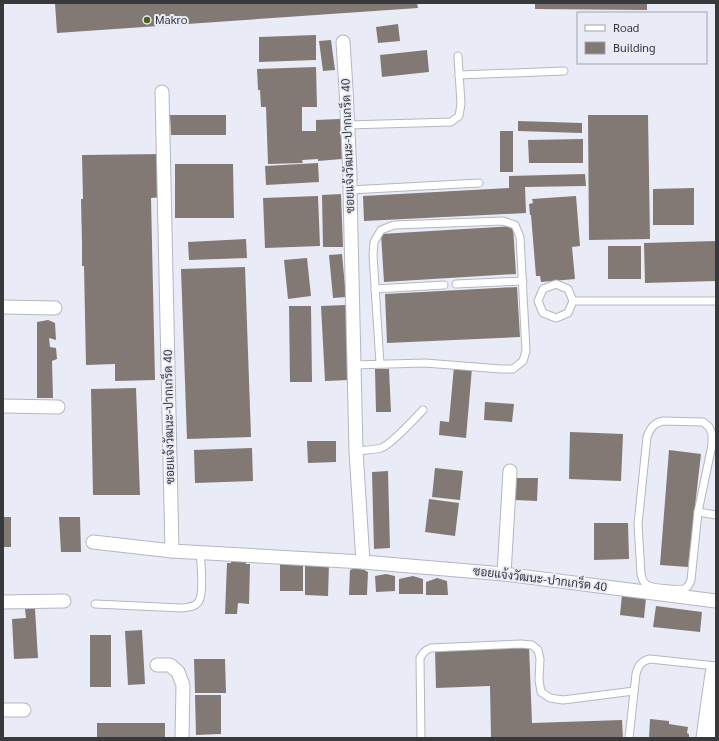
<svg xmlns="http://www.w3.org/2000/svg" width="719" height="741" viewBox="0 0 719 741" font-family="Georgia,Sarabun,serif">
  <style>
    .building { fill: #827874 }
    .lines { fill: none; stroke-linecap: round; stroke-linejoin: round }
    .service-casing { stroke: #b3b7c0; stroke-width: 9 }
    .minor-casing { stroke: #b3b7c0; stroke-width: 15 }
    .primary-casing { stroke: #b3b7c0; stroke-width: 23 }
    .service { stroke: #fff; stroke-width: 7 }
    .minor { stroke: #fff; stroke-width: 13 }
    .primary { stroke: #fff; stroke-width: 21 }
    .poi-dot { fill: #456419; stroke: #e9ecf6; stroke-width: 1.5 }
    .labels { text-anchor: middle; stroke-width: 4; stroke-linejoin: round; paint-order: stroke }
    .poi-label { font-size: 12px; fill: #37393c; stroke: #e9ecf6; text-anchor: start }
    .street-label { font-size: 12px; fill: #37393c; stroke: #e9ecf6 }
  </style>
  <rect width="100%" height="100%" fill="#e9ecf6"/>
  <g class="building">
    <polygon points="55,3 417,3 418,8 57,33"/>
    <polygon points="535,3 647,3 647,10 535,9"/>
    <polygon points="398,24 400,41 378,43 376,27"/>
    <polygon points="316,35 316,60 259,62 259,37"/>
    <polygon points="331,40 335,70 323,71 319,41"/>
    <polygon points="427,50 429,72 382,77 380,55"/>
    <polygon points="316,67 317,107 302,107 302,131 316,131 316,120 340,119 342,159 318,161 318,159 302,160 303,163 268,164 266,107 261,107 260,90 258,90 257,69"/>
    <polygon points="170,115 226,115 226,135 171,135"/>
    <polygon points="588,115 648,115 650,239 589,240"/>
    <polygon points="518,121 582,123 582,133 518,131"/>
    <rect x="500" y="131" width="13" height="41"/>
    <polygon points="583,139 583,163 529,163 528,140"/>
    <polygon points="163,154 163,197 151,198 155,380 115,381 115,364 86,365 84,266 82,266 82,243 81,199 83,199 82,155"/>
    <polygon points="318,163 319,182 266,185 265,166"/>
    <polygon points="175,164 233,164 234,218 175,218"/>
    <polygon points="585,174 586,186 525,187 526,213 364,221 363,196 509,188 509,176"/>
    <polygon points="694,188 694,225 653,225 653,189"/>
    <polygon points="341,194 343,247 323,247 322,195"/>
    <polygon points="318,196 320,246 265,248 263,198"/>
    <polygon points="576,196 580,246 572,247 575,279 541,282 540,276 536,276 531,215 530,215 529,204 533,203 532,199"/>
    <polygon points="513,226 516,274 384,282 381,234"/>
    <polygon points="246,239 247,258 189,260 188,242"/>
    <polygon points="716,241 716,281 645,283 644,243"/>
    <rect x="608" y="246" width="33" height="33"/>
    <polygon points="342,254 346,297 333,298 329,255"/>
    <polygon points="307,258 311,296 288,299 284,260"/>
    <polygon points="245,267 251,437 187,439 181,269"/>
    <polygon points="517,287 520,337 387,343 385,294"/>
    <polygon points="346,305 349,380 325,381 321,306"/>
    <polygon points="289,306 311,306 312,382 290,382"/>
    <polygon points="48,320 55,323 56,340 49,338 50,347 56,348 57,359 52,361 53,398 37,398 37,322"/>
    <polygon points="454,366 472,368 466,438 439,435 440,421 449,422"/>
    <polygon points="375,369 389,369 391,412 376,412"/>
    <polygon points="136,388 140,495 93,495 91,389"/>
    <polygon points="485,402 514,404 512,422 484,420"/>
    <polygon points="570,432 623,434 621,481 569,479"/>
    <polygon points="307,441 336,441 336,462 308,463"/>
    <polygon points="252,448 253,481 195,483 194,450"/>
    <polygon points="669,450 701,454 688,567 660,565"/>
    <polygon points="435,468 463,471 460,500 432,497"/>
    <polygon points="388,471 390,548 374,549 372,472"/>
    <polygon points="516,478 538,478 537,501 515,500"/>
    <polygon points="429,499 459,503 455,536 425,532"/>
    <rect x="3" y="517" width="8" height="30"/>
    <polygon points="59,517 80,517 81,552 61,552"/>
    <polygon points="594,523 628,523 629,559 594,560"/>
    <polygon points="231,559 246,559 246,564 250,564 249,604 238,603 237,614 225,614 227,563 231,563"/>
    <rect x="280" y="561" width="23" height="30"/>
    <polygon points="305,563 329,564 328,596 305,595"/>
    <polygon points="359,567 368,572 367,595 349,595 350,570"/>
    <polygon points="386,574 395,576 395,591 376,592 375,576"/>
    <polygon points="413,576 423,579 423,594 399,594 399,579"/>
    <polygon points="437,578 447,581 448,595 426,595 426,582"/>
    <polygon points="622,595 646,598 644,618 620,615"/>
    <polygon points="656,606 702,612 700,632 653,627"/>
    <polygon points="25,609 35,609 38,658 14,659 12,619 26,618"/>
    <polygon points="142,630 145,684 128,685 125,631"/>
    <rect x="90" y="635" width="21" height="52"/>
    <polygon points="529,646 532,723 622,720 623,738 491,738 490,686 436,688 435,648"/>
    <polygon points="194,659 225,659 226,693 195,693"/>
    <polygon points="195,695 221,695 221,734 196,735"/>
    <polygon points="650,719 669,721 669,724 688,727 687,733 689,734 689,738 649,738"/>
    <rect x="97" y="723" width="68" height="15"/>
  </g>
  <g class="lines">
    <defs>
      <g id="service">
        <polyline points="459,75 564,71"/>
        <polyline points="348,125 451,122 459,116 461,104 458,56"/>
        <polyline points="350,190 479,183"/>
        <polyline points="456,284 523,281"/>
        <polygon points="556,284 568,289 573,301 568,313 556,318 543,313 538,301 543,289"/>
        <polyline points="375,289 444,285"/>
        <polyline points="573,301 716,301"/>
        <polyline points="354,365 425,363 501,369 513,369 523,361 526,351 520,237 515,225 503,221 394,225 381,230 374,242 373,255 380,364"/>
        <path d="M663,421L703,422L709,427L712,434V445L698,512L691,580C690,583 689,586 686,588C681,591 652,588 647,585C643,583 642,578 641,574L638,524L647,437C650,428 654,423 663,421Z"/>
        <path d="M356,451C364,450 373,450 381,448C391,445 415,418 423,410"/>
        <polyline points="698,512 716,515"/>
        <path d="M95,604L182,608C189,607 196,607 199,601C204,593 201,563 200,552"/>
        <path d="M421,738L420,658C423,653 425,650 431,648L521,644L532,645L538,650L540,659L539,680L541,692L550,698L563,700L634,691"/>
        <path d="M629,738L636,674C638,666 641,661 650,659L716,666"/>
      </g>
      <g id="minor">
        <polyline points="343,42 346,89 350,175 350,190 354,365 356,451 363,562"/>
        <polyline points="162,92 172,551 363,562 504,574 716,601"/>
        <polyline points="3,307 55,308"/>
        <polyline points="3,406 58,407"/>
        <polyline points="93,542 172,551"/>
        <polyline points="504,574 510,471"/>
        <polyline points="3,602 64,601"/>
        <polyline points="157,665 170,665 178,672 183,685 182,738"/>
        <polyline points="3,710 24,710"/>
      </g>
      <polyline id="primary" points="707,738 716,674"/>
    </defs>
    <use href="#service" class="service-casing"/>
    <use href="#minor" class="minor-casing"/>
    <use href="#primary" class="primary-casing"/>
    <use href="#service" class="service"/>
    <use href="#minor" class="minor"/>
    <use href="#primary" class="primary"/>
  </g>
  <circle class="poi-dot" cx="147" cy="20" r="4"/>
  <g class="labels">
    <g class="poi-label">
      <text x="155" y="24">Makro</text>
    </g>
    <g class="street-label">
      <text transform="translate(348 146) rotate(-92)" y="4">ซอยแจ้งวัฒนะ-ปากเกร็ด 40</text>
      <text transform="translate(169 417) rotate(-91)" y="4">ซอยแจ้งวัฒนะ-ปากเกร็ด 40</text>
      <text transform="translate(540 579) rotate(7)" y="4">ซอยแจ้งวัฒนะ-ปากเกร็ด 40</text>
    </g>
  </g>
  <rect width="719" height="741" fill="none" stroke="#37393c" stroke-width="8"/>
  <rect x="577" y="12" width="130" height="52" fill="#e9ecf6" stroke="#a2a4ac"/>
  <rect x="585" y="25" width="20" height="6" fill="#ffffff" stroke="#a2a4ac"/>
  <text x="613" y="32" font-size="12" fill="#37393c">Road</text>
  <rect x="585" y="42" width="20" height="12" fill="#827874" stroke="#a2a4ac"/>
  <text x="613" y="52" font-size="12" fill="#37393c">Building</text>
</svg>
